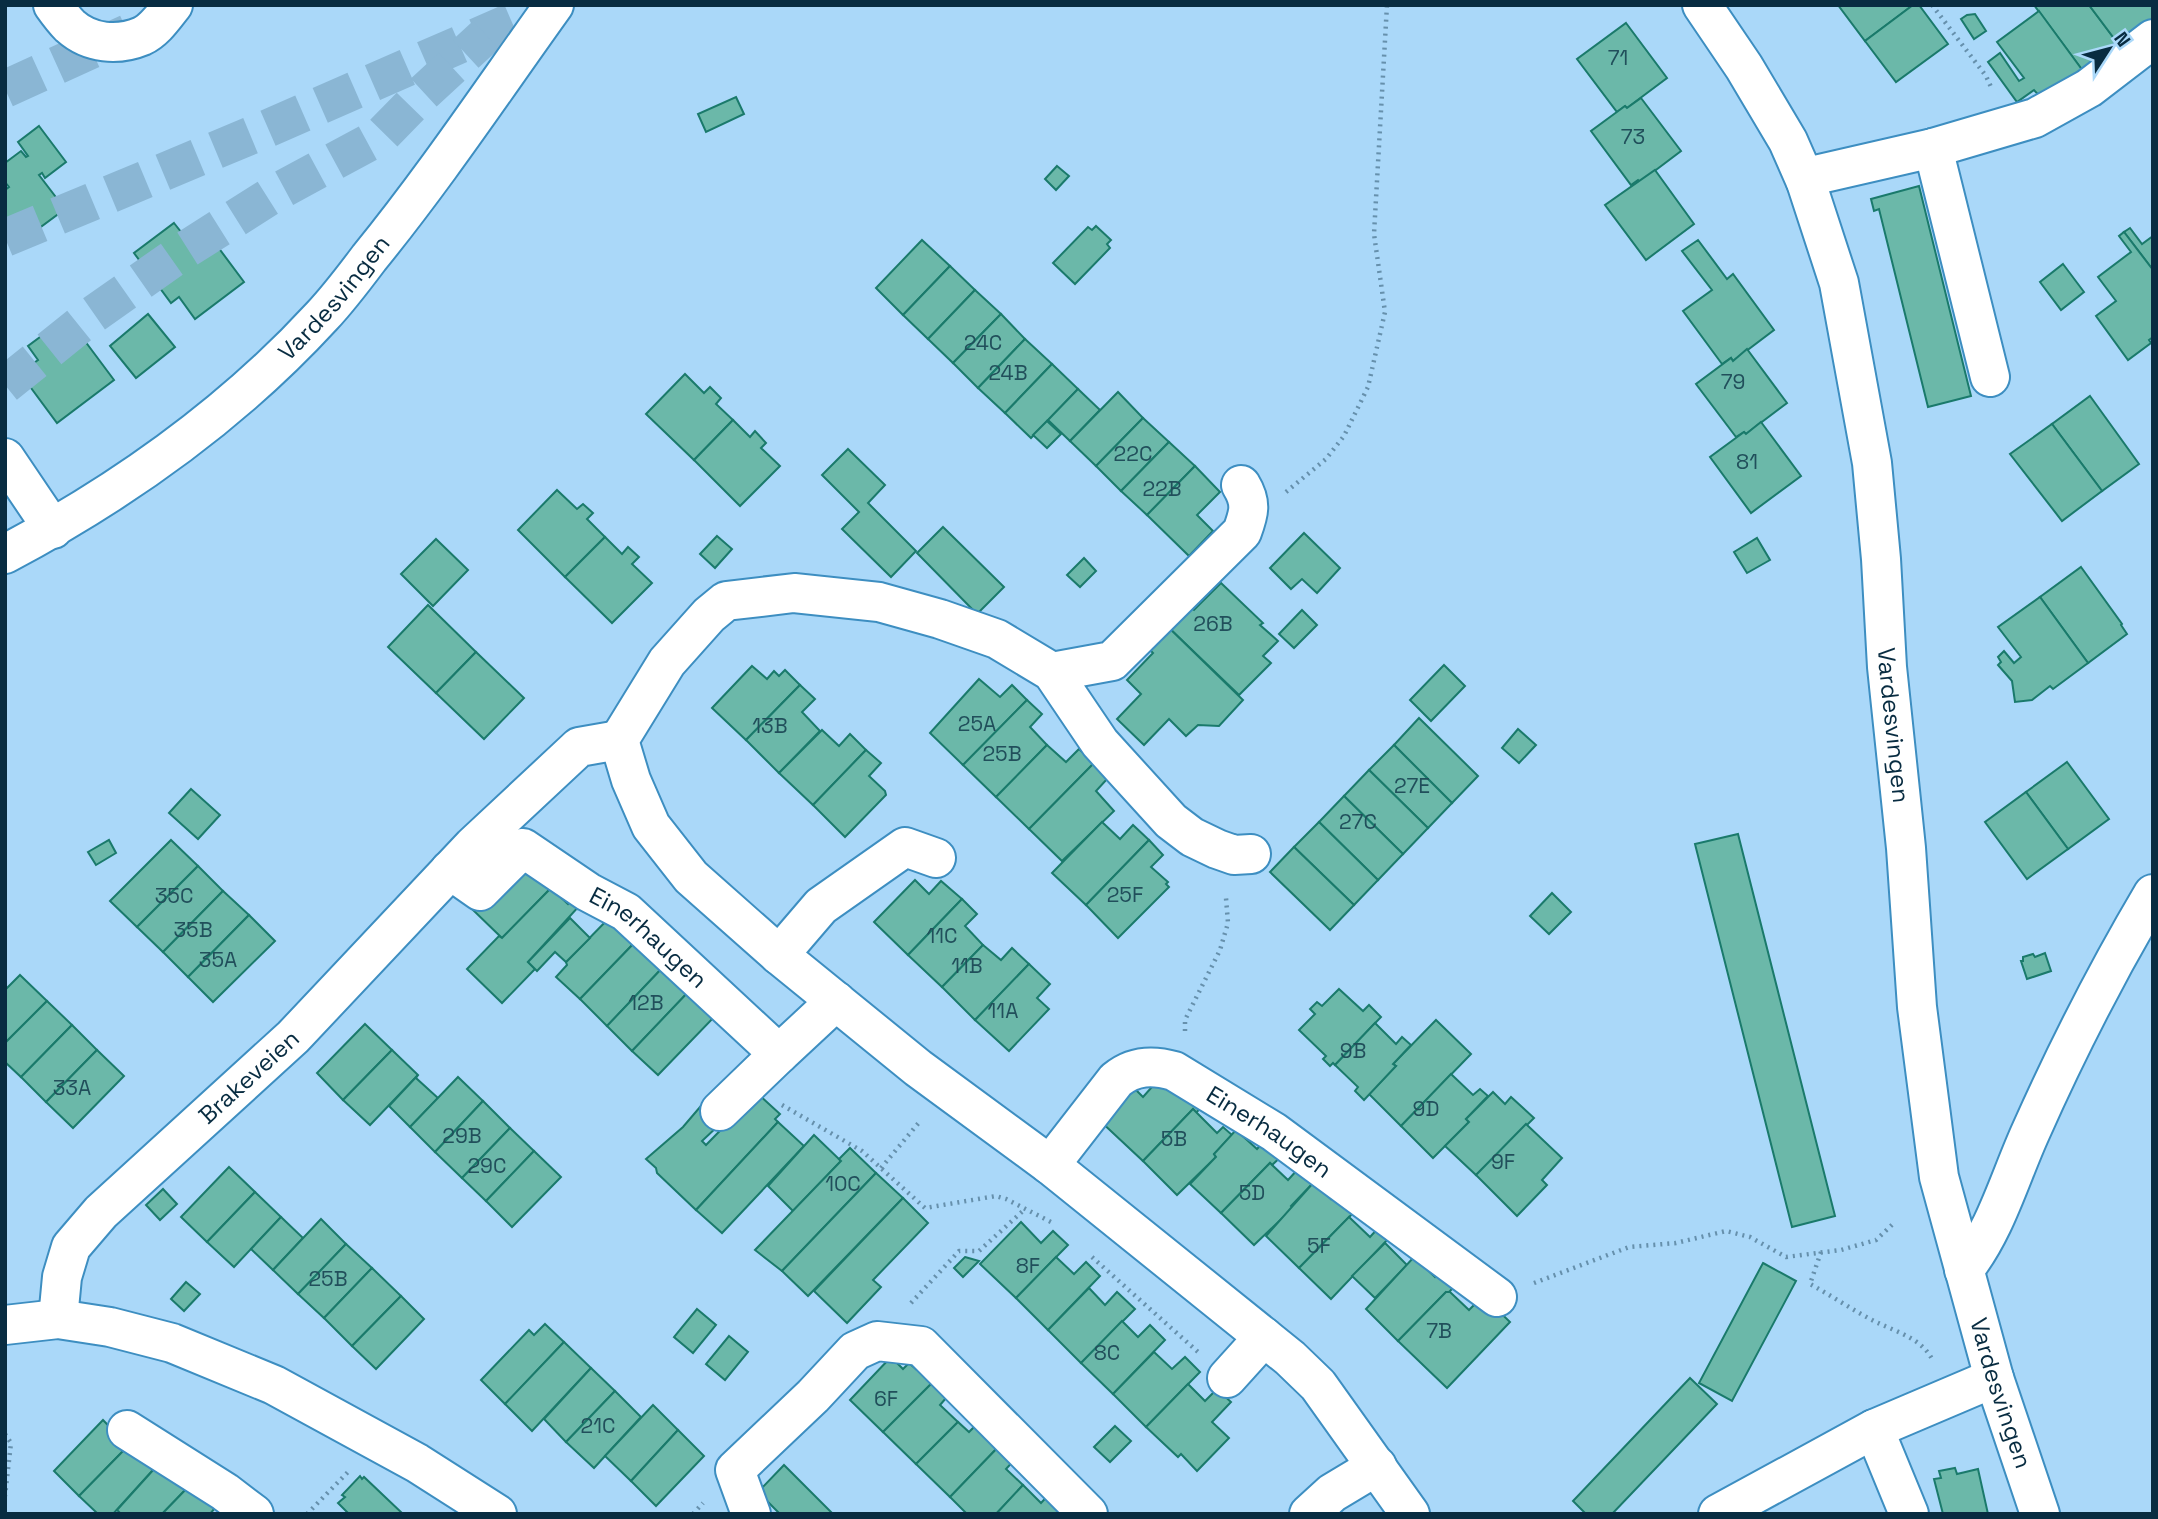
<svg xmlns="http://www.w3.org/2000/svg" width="2158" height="1519" viewBox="0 0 2158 1519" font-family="'Space Grotesk',sans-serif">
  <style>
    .building { fill: #6bb8a9; stroke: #1a7a6b; stroke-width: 2 }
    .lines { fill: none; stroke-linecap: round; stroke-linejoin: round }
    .major-tunnel { stroke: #8ab6d4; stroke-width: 38; stroke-dasharray: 38 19; stroke-linecap: butt }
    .minor-casing { stroke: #3d8ec1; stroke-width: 42 }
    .path { stroke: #6690ac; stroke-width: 4.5; stroke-dasharray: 2 5; stroke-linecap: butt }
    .minor { stroke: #fff; stroke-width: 38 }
    .labels { text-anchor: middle; stroke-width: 5; stroke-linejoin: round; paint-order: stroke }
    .number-label { font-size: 21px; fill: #214f5b }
    .street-label { font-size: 24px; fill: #082c41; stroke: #aad8f9 }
  </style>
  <rect width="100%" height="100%" fill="#aad8f9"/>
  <g class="building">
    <polygon points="1838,5 1913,5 1865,41"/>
    <polygon points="1913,5 1919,5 1948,44 1896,82 1865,41"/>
    <polygon points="2034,5 2089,5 2119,45 2083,71"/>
    <polygon points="2089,5 2153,5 2153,28 2119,45"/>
    <polygon points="2039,11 2083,71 2044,101 2034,90 2017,102 1988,62 2000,53 2019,81 2024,78 1997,42"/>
    <polygon points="1975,14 1986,31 1974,39 1961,19 1967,15"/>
    <polygon points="1626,23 1667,78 1627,108 1625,106 1617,112 1577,59"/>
    <polygon points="736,97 744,114 706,132 698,114"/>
    <polygon points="1641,98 1681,151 1640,182 1638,180 1631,185 1591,131 1625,106 1627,108"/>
    <polygon points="39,126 66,162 45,178 42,173 39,175 65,209 15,246 5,233 5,190 9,187 5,182 5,163 21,151 26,157 28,156 18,142"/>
    <polygon points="1057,166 1069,176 1056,190 1045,179"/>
    <polygon points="1655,170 1694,224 1646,260 1605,205"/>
    <polygon points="1919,186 1971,396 1928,407 1879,209 1874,211 1871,199"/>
    <polygon points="174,223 193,247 209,235 244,282 195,319 179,297 171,303 134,253"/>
    <polygon points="1096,226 1111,240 1107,244 1110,248 1075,284 1053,263 1088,227 1092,230"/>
    <polygon points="2130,228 2142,244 2153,236 2153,270 2124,232"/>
    <polygon points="2124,232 2153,270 2153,337 2149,340 2151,343 2128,360 2096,316 2116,301 2098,277 2131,252 2119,236"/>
    <polygon points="922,240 950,266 903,315 876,288"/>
    <polygon points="1698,240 1727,279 1733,274 1774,330 1733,361 1731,358 1722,364 1683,311 1712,290 1682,251"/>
    <polygon points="2063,264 2084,292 2061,310 2040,282"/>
    <polygon points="950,266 975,290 928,339 903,315"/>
    <polygon points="975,290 1001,314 953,363 928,339"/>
    <polygon points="148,314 175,347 136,378 110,346"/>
    <polygon points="1001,314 1025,339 978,388 953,363"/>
    <polygon points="67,317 114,380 57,423 20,373 38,360 28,346"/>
    <polygon points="1025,339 1052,364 1005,413 978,388"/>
    <polygon points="1747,349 1787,403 1746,434 1744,432 1736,437 1696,384 1731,358 1733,361"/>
    <polygon points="1052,364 1078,389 1031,438 1005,413"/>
    <polygon points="685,374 704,393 710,387 721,398 716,404 733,420 694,460 646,414"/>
    <polygon points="1078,389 1100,410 1070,441 1048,420"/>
    <polygon points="1118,392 1143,418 1096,466 1070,441"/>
    <polygon points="2090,396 2139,464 2102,491 2052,424"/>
    <polygon points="1143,418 1169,442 1121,491 1096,466"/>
    <polygon points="733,420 750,437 755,431 766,443 761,448 780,466 740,506 694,460"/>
    <polygon points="1047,421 1061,434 1047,448 1033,435"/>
    <polygon points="1761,422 1801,476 1751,513 1710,457 1744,432 1746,434"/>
    <polygon points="2052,424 2102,491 2062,521 2010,454"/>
    <polygon points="1169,442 1195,466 1147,515 1121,491"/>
    <polygon points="848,449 885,485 868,503 916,551 891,577 842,529 859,512 822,475"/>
    <polygon points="1195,466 1220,492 1197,515 1213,531 1189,556 1147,515"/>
    <polygon points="557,490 577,509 583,504 593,513 587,519 605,537 565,577 518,530"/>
    <polygon points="943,527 1004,587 977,614 917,553"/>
    <polygon points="1304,533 1340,568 1317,593 1302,579 1291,589 1270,568"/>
    <polygon points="717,536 732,549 715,568 700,554"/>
    <polygon points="605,537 622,554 628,547 639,557 632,564 652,583 612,623 565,577"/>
    <polygon points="1757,538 1770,560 1747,573 1734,552"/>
    <polygon points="436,539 468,570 433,606 401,574"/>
    <polygon points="1084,558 1096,571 1080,587 1067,575"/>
    <polygon points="2081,567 2122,624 2121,625 2127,634 2088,663 2040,597"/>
    <polygon points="1221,583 1263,623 1260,625 1278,641 1263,656 1271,663 1239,695 1165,624 1186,603 1194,610"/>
    <polygon points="2040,597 2088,663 2053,689 2050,686 2032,700 2015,702 2012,681 1998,665 2001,662 1998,657 2004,651 2014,663 2021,657 1998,627"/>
    <polygon points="428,605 476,652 436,693 388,647"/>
    <polygon points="1302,610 1317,625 1294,648 1279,634"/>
    <polygon points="1165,624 1243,700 1219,726 1198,725 1186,736 1169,719 1144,745 1117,719 1141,694 1127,680 1153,653 1145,645"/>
    <polygon points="476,652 524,698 484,739 436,693"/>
    <polygon points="1444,665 1465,686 1431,721 1410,700"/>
    <polygon points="752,666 767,679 774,671 779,676 785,670 800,685 746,740 712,708"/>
    <polygon points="979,679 1000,697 1012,685 1027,700 963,765 930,733"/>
    <polygon points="800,685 815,699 802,712 820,731 779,773 746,740"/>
    <polygon points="1027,700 1042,714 1030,727 1047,745 996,797 963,765"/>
    <polygon points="1419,718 1478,776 1452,803 1394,745"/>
    <polygon points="1518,729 1536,745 1519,763 1502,748"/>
    <polygon points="822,730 839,746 850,734 866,750 813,805 779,773"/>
    <polygon points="1047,745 1066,762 1079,749 1094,763 1029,829 996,797"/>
    <polygon points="1394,745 1452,803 1428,828 1369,770"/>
    <polygon points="866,750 881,763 869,776 885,791 886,795 845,837 813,805"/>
    <polygon points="2067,762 2109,819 2068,849 2026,792"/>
    <polygon points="1094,763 1108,778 1096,791 1114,811 1062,861 1029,829"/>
    <polygon points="1369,770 1428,828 1403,854 1344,796"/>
    <polygon points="191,789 220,815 198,839 169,813"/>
    <polygon points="2026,792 2068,849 2027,879 1985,822"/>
    <polygon points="1344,796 1403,854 1378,880 1319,822"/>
    <polygon points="1102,822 1120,839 1133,825 1149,840 1086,905 1052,873"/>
    <polygon points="1319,822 1378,880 1354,905 1294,847"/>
    <polygon points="1738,834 1835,1216 1792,1227 1695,844"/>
    <polygon points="109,840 116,853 96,865 88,852"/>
    <polygon points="171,840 198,866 137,927 110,901"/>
    <polygon points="1149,840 1163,855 1151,867 1168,882 1166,884 1169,887 1118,938 1086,905"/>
    <polygon points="1294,847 1354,905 1330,930 1270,872"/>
    <polygon points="521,859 551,888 502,938 473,910"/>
    <polygon points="198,866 223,891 163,952 137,927"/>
    <polygon points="915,880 929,894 941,881 962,899 908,955 874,922"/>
    <polygon points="551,888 568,904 575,897 581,904 528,962 535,969 502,1003 467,969 499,936 502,938"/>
    <polygon points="223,891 249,915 188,977 163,952"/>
    <polygon points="1552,893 1571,912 1549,934 1530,916"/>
    <polygon points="962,899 977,914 965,926 983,945 942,987 908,955"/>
    <polygon points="614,913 639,938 580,999 556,977 567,965 566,962"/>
    <polygon points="249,915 275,941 213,1002 188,977"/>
    <polygon points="570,918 590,938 566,962 555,952 537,971 528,962"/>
    <polygon points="639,938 666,964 607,1026 580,999"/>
    <polygon points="983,945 1001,960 1012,948 1029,964 975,1020 942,987"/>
    <polygon points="2045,953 2051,971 2027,979 2021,961 2023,961 2023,957 2033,954 2035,957"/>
    <polygon points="666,964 692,988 632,1051 607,1026"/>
    <polygon points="1029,964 1050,984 1037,998 1049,1009 1009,1051 975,1020"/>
    <polygon points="20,975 47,1001 5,1043 5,990"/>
    <polygon points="692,988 717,1014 658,1075 632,1051"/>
    <polygon points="1339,989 1363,1011 1369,1005 1381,1017 1335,1065 1333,1063 1330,1066 1323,1059 1326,1056 1299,1030 1315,1014 1310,1009 1317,1002 1322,1006"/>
    <polygon points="47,1001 72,1025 21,1077 5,1062 5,1043"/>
    <polygon points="1436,1020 1471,1054 1401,1126 1369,1094 1396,1066 1393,1064"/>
    <polygon points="1375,1023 1396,1044 1402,1037 1411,1045 1393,1064 1396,1066 1364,1100 1355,1091 1358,1087 1335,1065"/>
    <polygon points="365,1024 392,1050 343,1100 317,1073"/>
    <polygon points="72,1025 97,1050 46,1102 21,1077"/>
    <polygon points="97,1050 124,1076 73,1128 46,1102"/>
    <polygon points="392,1050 418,1075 370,1125 343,1100"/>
    <polygon points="1451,1074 1473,1095 1480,1089 1488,1096 1466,1119 1469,1122 1433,1158 1401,1126"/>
    <polygon points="418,1075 416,1078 438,1098 410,1127 389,1106"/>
    <polygon points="458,1077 483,1101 435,1152 410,1127"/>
    <polygon points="1160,1078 1181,1098 1191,1088 1206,1102 1196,1113 1193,1109 1143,1161 1098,1119 1131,1085 1143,1097"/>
    <polygon points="1493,1092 1505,1104 1511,1097 1534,1118 1476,1175 1445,1146 1469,1122 1466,1119"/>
    <polygon points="757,1093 780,1114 775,1119 778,1122 696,1210 657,1173 656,1168 646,1159 683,1127 700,1107 719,1125 702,1141 706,1145"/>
    <polygon points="483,1101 510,1128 462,1178 435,1152"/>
    <polygon points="1193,1109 1217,1133 1223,1127 1232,1135 1214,1154 1216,1157 1177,1195 1143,1161"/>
    <polygon points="778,1122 804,1146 722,1233 696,1210"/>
    <polygon points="1526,1124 1562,1158 1542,1180 1547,1185 1517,1216 1476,1175"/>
    <polygon points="510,1128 534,1151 486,1201 462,1178"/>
    <polygon points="1236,1130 1257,1149 1268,1137 1285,1153 1272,1165 1270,1163 1221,1213 1190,1184 1216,1157 1214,1154"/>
    <polygon points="814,1135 841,1161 793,1211 768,1186"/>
    <polygon points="850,1148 876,1173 782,1271 755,1250 841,1161 839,1159"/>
    <polygon points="534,1151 561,1177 512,1227 486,1201"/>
    <polygon points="1270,1163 1288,1180 1299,1168 1314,1182 1291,1206 1293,1208 1254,1245 1221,1213"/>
    <polygon points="229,1167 255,1192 207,1242 181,1217"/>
    <polygon points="876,1173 903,1198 808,1296 782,1271"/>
    <polygon points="1314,1182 1331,1199 1342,1188 1360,1206 1299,1268 1266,1236"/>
    <polygon points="163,1189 177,1204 160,1220 146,1205"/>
    <polygon points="255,1192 281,1217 234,1267 207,1242"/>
    <polygon points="903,1198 928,1223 873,1280 881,1287 847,1323 814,1291"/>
    <polygon points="281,1217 303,1238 273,1270 251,1249"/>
    <polygon points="1349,1217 1370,1237 1380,1226 1390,1237 1331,1299 1299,1268"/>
    <polygon points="321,1219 346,1244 298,1294 273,1270"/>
    <polygon points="1021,1222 1041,1243 1053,1231 1068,1245 1016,1298 980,1264"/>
    <polygon points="1385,1243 1407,1265 1375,1298 1352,1276"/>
    <polygon points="346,1244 372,1268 324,1318 298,1294"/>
    <polygon points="965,1257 979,1261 963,1277 954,1268"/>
    <polygon points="1056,1257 1074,1274 1086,1262 1100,1276 1048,1330 1016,1298"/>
    <polygon points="1414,1257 1435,1277 1446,1264 1462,1279 1448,1293 1446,1292 1398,1341 1366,1309"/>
    <polygon points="1763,1263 1796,1281 1732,1401 1699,1383"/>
    <polygon points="372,1268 401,1296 352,1346 324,1318"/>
    <polygon points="186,1282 200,1294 184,1311 171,1299"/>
    <polygon points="1089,1288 1105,1305 1117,1292 1135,1309 1081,1363 1048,1330"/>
    <polygon points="1446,1292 1450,1292 1469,1310 1483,1296 1510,1322 1447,1388 1398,1341"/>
    <polygon points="401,1296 424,1319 376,1369 352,1346"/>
    <polygon points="697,1309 716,1325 693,1353 674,1337"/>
    <polygon points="1122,1321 1138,1337 1150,1325 1165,1340 1113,1394 1081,1363"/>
    <polygon points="545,1324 564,1342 505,1404 481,1380 529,1330 534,1335"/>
    <polygon points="729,1336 748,1352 725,1380 706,1364"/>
    <polygon points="564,1342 591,1368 532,1431 505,1404"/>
    <polygon points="1154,1352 1172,1369 1185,1357 1200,1372 1146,1427 1113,1394"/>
    <polygon points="891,1357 903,1369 909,1363 916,1369 923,1361 939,1376 883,1432 850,1400"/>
    <polygon points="591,1368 615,1391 566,1442 544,1419"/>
    <polygon points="939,1376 953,1390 940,1405 958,1422 916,1464 883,1432"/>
    <polygon points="1690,1378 1717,1404 1612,1514 1586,1514 1573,1501"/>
    <polygon points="1188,1384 1205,1401 1217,1389 1231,1402 1212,1422 1229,1438 1197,1471 1181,1454 1178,1457 1146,1427"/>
    <polygon points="615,1391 641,1417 594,1468 566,1442"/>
    <polygon points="653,1405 678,1430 631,1481 605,1456"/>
    <polygon points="982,1419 1004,1441 950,1497 916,1464 958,1422 969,1432"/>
    <polygon points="103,1420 128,1446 79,1496 54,1471"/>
    <polygon points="1115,1426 1131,1441 1110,1462 1094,1447"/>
    <polygon points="678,1430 704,1456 656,1506 631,1481"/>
    <polygon points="1004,1441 1019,1455 1006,1469 1023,1485 996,1514 967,1514 950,1497"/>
    <polygon points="128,1446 153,1470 113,1514 98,1514 79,1496"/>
    <polygon points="164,1458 191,1484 162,1514 121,1514 117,1510"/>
    <polygon points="784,1465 833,1514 780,1514 758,1492"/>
    <polygon points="1955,1468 1957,1474 1978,1469 1988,1514 1943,1514 1934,1479 1941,1478 1939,1471"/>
    <polygon points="360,1476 362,1479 364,1477 403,1514 349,1514 338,1503 345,1497 342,1495"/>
    <polygon points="191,1484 215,1508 210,1514 162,1514"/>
    <polygon points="1023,1485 1041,1503 1054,1489 1070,1504 1060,1514 996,1514"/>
  </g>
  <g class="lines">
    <g class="major-tunnel">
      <polyline points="5,89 128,33"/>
      <polyline points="5,238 264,130 550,5"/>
      <polyline points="5,385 91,316 185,250 277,192 381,136 420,96 486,35"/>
    </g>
    <defs>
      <g id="minor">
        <path d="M53,5C58,12 64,20 70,26C90,44 118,46 142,36C155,30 164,16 173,5"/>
        <path id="s1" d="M1702,5L1744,67L1788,141L1806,182L1839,283L1872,463L1881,559L1887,667L1906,848L1917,1007L1939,1177L1994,1378L2040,1514"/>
        <polyline points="1933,148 1990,377"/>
        <polyline points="1806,182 1811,176 1933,148 2035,118 2089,88 2153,39"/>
        <polyline points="5,458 53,529"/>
        <path id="s2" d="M5,554C122,492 232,414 322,316C339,298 354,278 369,258C435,177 493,90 554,5"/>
        <path d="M1052,672L1112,661L1242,532C1249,513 1252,503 1241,485"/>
        <polyline points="1251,854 1234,855 1217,849 1192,837 1171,821 1100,743 1052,672 997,639 940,619 879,602 794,593 726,601 709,615 667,662 619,740 631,780 651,826 691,877 779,955 918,1068 1050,1165 1290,1358 1318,1385 1410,1514"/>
        <path id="s3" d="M450,870L480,891L523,848L588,892L626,912L779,1054L836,1001"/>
        <polyline points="779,955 821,906 905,847 936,858"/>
        <polyline points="720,1111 779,1054"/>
        <path id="s4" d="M1050,1165L1116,1080C1134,1065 1153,1065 1174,1071L1274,1132L1497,1297"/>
        <path d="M1964,1270C1996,1230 2010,1177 2031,1131C2067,1050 2108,970 2153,894"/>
        <path id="s5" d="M58,1319L62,1277L71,1247L101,1212L293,1037L473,846L579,747L619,740"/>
        <polyline points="5,1325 58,1319 110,1327 172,1343 274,1385 417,1463 497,1514"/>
        <polyline points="1227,1378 1264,1337"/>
        <polyline points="1874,1429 1909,1514"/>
        <polyline points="127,1430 225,1492 254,1514"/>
        <polyline points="751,1514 735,1470 813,1396 855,1351 877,1341 921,1346 1088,1514"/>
        <polyline points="1309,1514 1332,1493 1377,1466"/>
        <polyline points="1718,1514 1874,1429 1994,1378"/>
      </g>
    </defs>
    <use href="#minor" class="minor-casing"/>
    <g class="path">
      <polyline points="1932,5 1986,76 1991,87"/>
      <polyline points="1286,492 1326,459 1344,436 1368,387 1385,312 1374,234 1387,5"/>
      <polyline points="1185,1031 1185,1020 1220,950 1228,923 1226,898 1228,896"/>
      <polyline points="782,1105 862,1151 925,1208 996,1196 1006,1199 1051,1222"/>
      <polyline points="881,1168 921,1120"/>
      <path d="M1821,1252L1810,1284C1832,1296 1854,1311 1876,1322C1897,1332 1923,1339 1933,1361"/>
      <polyline points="1092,1257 1198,1352"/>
      <polyline points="1534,1283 1629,1247 1676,1243 1726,1231 1750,1237 1786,1257 1841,1250 1876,1240 1895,1222"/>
      <polyline points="911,1303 959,1251 979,1251 1025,1209"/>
      <polyline points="5,1434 11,1443 5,1496"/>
      <polyline points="307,1514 348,1472"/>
      <polyline points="693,1514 703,1503"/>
    </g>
    <use href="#minor" class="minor"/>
  </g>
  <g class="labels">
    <g class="number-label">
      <text x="1618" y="65">71</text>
      <text x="1633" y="144">73</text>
      <text x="983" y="350">24C</text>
      <text x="1008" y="380">24B</text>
      <text x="1733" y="389">79</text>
      <text x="1133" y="461">22C</text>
      <text x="1747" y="469">81</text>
      <text x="1162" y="496">22B</text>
      <text x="1213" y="631">26B</text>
      <text x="977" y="731">25A</text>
      <text x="770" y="733">13B</text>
      <text x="1002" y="761">25B</text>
      <text x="1412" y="793">27E</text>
      <text x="1358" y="829">27C</text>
      <text x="1125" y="902">25F</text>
      <text x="174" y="903">35C</text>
      <text x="193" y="937">35B</text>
      <text x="942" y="943">11C</text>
      <text x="218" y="967">35A</text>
      <text x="967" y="973">11B</text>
      <text x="646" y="1010">12B</text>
      <text x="1003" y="1018">11A</text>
      <text x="1353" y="1058">9B</text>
      <text x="72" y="1095">33A</text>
      <text x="1426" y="1116">9D</text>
      <text x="462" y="1143">29B</text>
      <text x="1174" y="1146">5B</text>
      <text x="1503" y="1169">9F</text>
      <text x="487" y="1173">29C</text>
      <text x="843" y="1191">10C</text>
      <text x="1252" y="1200">5D</text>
      <text x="1319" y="1253">5F</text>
      <text x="1028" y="1273">8F</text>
      <text x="328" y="1286">25B</text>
      <text x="1439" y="1338">7B</text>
      <text x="1107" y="1360">8C</text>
      <text x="886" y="1406">6F</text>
      <text x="598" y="1433">21C</text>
    </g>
    <g class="street-label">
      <text dy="8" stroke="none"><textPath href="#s2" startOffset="420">Vardesvingen</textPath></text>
      <text dy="8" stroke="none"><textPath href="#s1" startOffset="758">Vardesvingen</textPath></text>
      <text dy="8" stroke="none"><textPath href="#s3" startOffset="252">Einerhaugen</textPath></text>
      <text dy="8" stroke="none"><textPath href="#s5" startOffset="320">Brakeveien</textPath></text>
      <text dy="8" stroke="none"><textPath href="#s4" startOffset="282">Einerhaugen</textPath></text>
      <text dy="8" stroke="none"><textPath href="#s1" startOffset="1437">Vardesvingen</textPath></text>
    </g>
  </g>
  <rect width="2158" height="1519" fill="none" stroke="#082c41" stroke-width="14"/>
  <g transform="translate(2109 49) rotate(54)" stroke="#aad8f9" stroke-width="5" paint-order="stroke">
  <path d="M0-5L12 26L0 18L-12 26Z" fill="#082c41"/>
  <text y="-10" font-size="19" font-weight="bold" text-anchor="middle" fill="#082c41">N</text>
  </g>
</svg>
